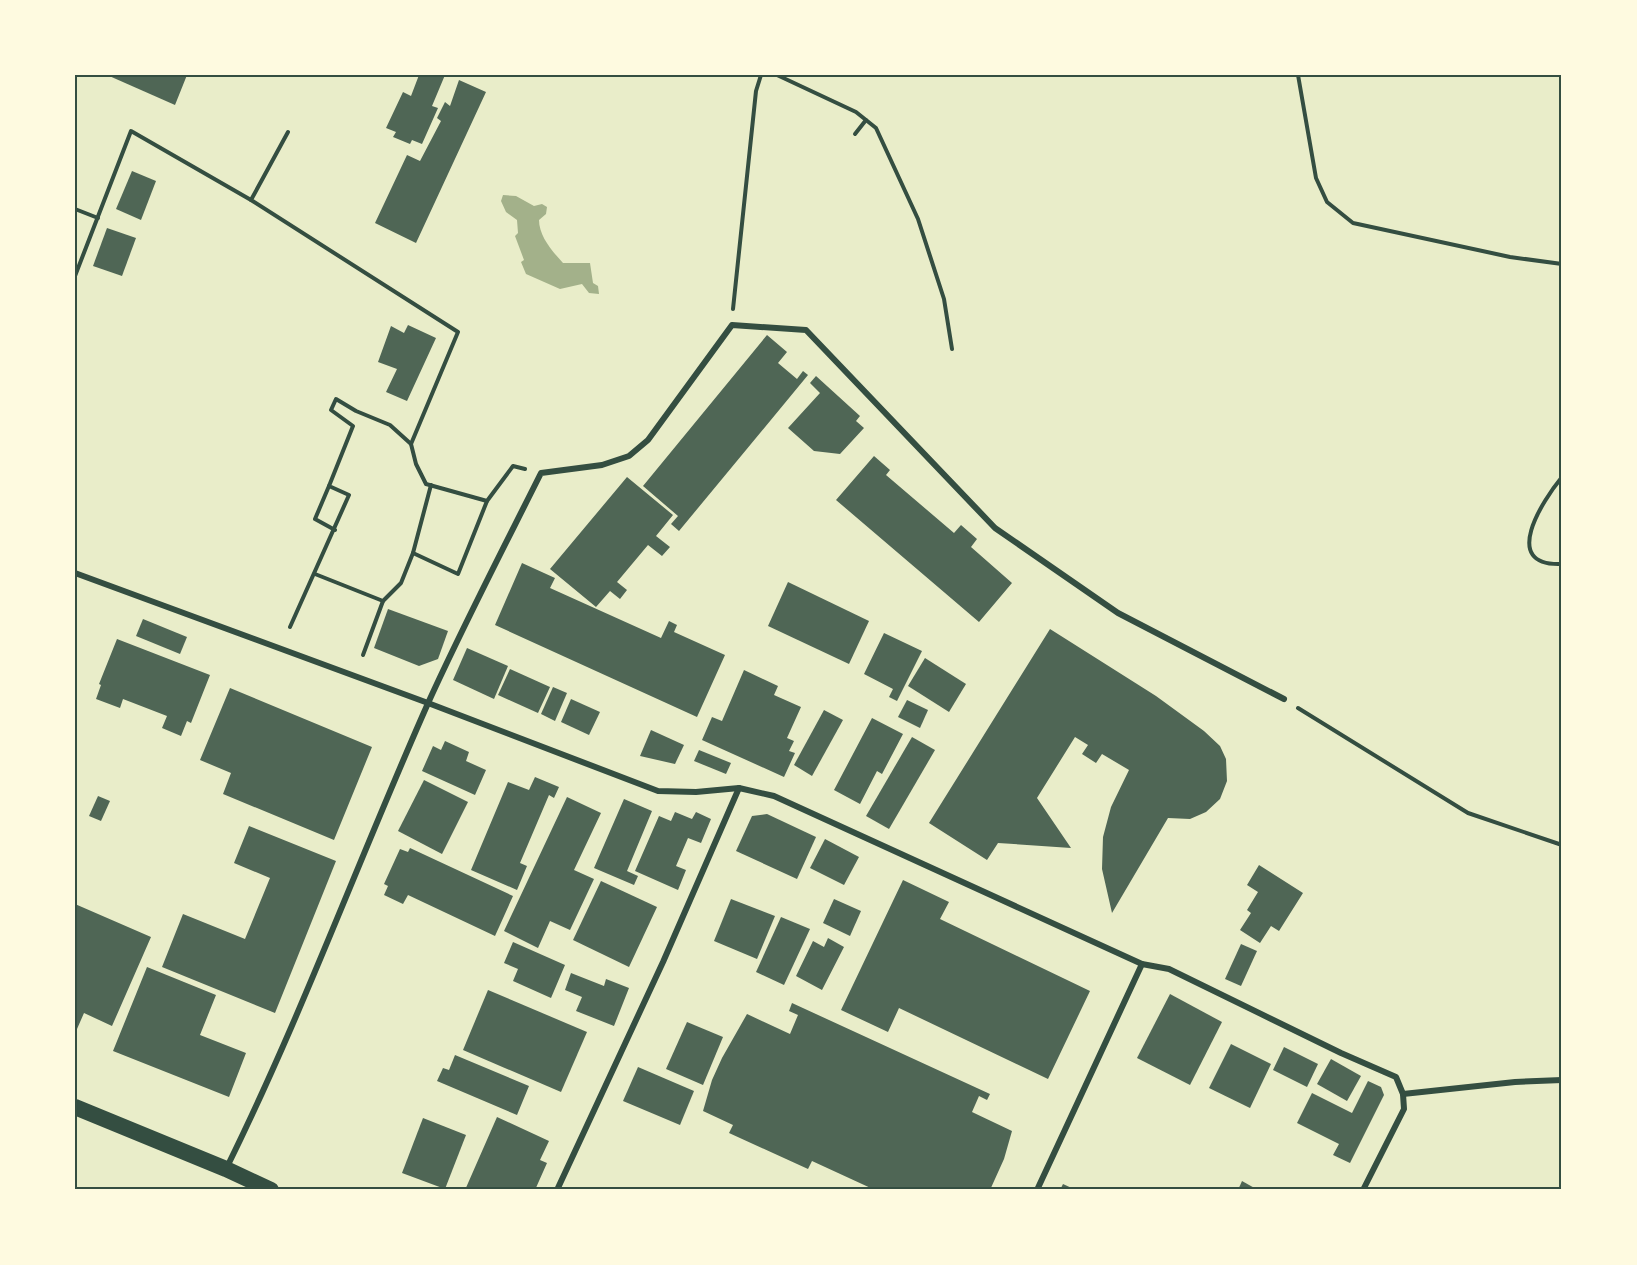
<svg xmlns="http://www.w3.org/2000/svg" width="1637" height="1265" viewBox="0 0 1637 1265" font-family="Rubik,sans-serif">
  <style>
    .water { fill: #a3b18a }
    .building { fill: #4f6655 }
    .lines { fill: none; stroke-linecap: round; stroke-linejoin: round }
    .path { stroke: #344e41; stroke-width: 4 }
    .minor { stroke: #344e41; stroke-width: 6 }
    .trunk { stroke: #344e41; stroke-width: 16 }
    .neatline { fill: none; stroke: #344e41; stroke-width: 2 }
  </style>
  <rect width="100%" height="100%" fill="#e9edc9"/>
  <path class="water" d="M503,195L516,196L534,206L542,204L547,207L546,214L539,220C539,236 552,251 563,263H590L593,283L598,286L599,294L589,293L582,284L560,289L526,274L521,262L524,260L515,236L518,233L517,220L506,212L501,201Z"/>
  <g class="building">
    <polygon points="107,75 187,75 175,105"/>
    <polygon points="419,75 445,75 432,106 438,108 422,144 412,140 410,144 393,137 396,132 386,128 403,92 411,96"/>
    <polygon points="459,80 486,92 416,243 375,223 407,155 420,161 441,121 437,118 445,102 450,106"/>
    <polygon points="132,171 156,181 141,220 116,209"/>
    <polygon points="107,228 136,238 122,276 93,266"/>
    <polygon points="408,325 436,338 407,401 386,392 397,369 378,362 391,326 404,333"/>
    <polygon points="767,335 787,352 778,363 797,379 803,371 808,375 679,531 671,524 678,516 643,486"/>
    <polygon points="816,376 860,416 856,421 864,428 840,454 814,451 788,428 820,393 810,383"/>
    <polygon points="874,456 890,470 886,475 954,533 961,525 977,539 971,547 1012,583 979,622 836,500"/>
    <polygon points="627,477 673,515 656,536 670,547 662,556 648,545 617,582 627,590 620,599 610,591 596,607 550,569"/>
    <polygon points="522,563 555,578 550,588 661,638 669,621 677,625 674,632 725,655 697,717 495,625"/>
    <polygon points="788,582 869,621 849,664 768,626"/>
    <polygon points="388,609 448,631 438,659 419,666 374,648"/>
    <polygon points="143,619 187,637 180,654 136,636"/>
    <polygon points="1050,629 1156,696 1204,731 1220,746 1226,759 1227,781 1220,799 1206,812 1190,819 1168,818 1112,913 1102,869 1103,837 1111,807 1129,770 1102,754 1096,763 1082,754 1088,745 1075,737 1037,798 1071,848 998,843 987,860 929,823"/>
    <polygon points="884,633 922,651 897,701 889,697 893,689 864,674"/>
    <polygon points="117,639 210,675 191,723 187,721 181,736 162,728 167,716 123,699 120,708 96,699 101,685 99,684"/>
    <polygon points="467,648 508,666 494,699 453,680"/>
    <polygon points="925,658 966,684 949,712 908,686"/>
    <polygon points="510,669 550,687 538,713 498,695"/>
    <polygon points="744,670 778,686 774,695 801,707 787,738 794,741 789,751 795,753 784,777 702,740 712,717 722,721"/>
    <polygon points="553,687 567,693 555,721 541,714"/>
    <polygon points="230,688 372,747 334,840 223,794 231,773 200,760"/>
    <polygon points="571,699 600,712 589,735 561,722"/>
    <polygon points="907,700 928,710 920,728 898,717"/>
    <polygon points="824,710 843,720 812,776 794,765"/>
    <polygon points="872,718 903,734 882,774 877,771 860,804 834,790"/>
    <polygon points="651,730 684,745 675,764 640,756"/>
    <polygon points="912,737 935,750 889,829 866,816"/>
    <polygon points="445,741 469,752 466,761 486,770 475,795 422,771 433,746 441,750"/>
    <polygon points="699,750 731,763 726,774 694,761"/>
    <polygon points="535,777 559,787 554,798 549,795 520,863 527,866 517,890 471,870 508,782 529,790"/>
    <polygon points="424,780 468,802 442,854 398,831"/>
    <polygon points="98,796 110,801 101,821 89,816"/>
    <polygon points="567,797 601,813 574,870 594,879 570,930 550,921 538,948 504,931"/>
    <polygon points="624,799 652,811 627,871 638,876 634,885 594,868"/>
    <polygon points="675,812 692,819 696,812 711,819 701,843 688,838 676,866 686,870 678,890 635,871 659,816 671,821"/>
    <polygon points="767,814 816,837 797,879 736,851 752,816"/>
    <polygon points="249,826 336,861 275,1013 162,967 183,914 245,939 270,878 234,863"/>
    <polygon points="825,839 859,857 844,885 810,868"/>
    <polygon points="410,848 513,896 495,936 408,895 403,904 384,895 388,886 384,884 400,849 408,852"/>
    <polygon points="1259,865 1303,893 1279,931 1271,926 1260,943 1240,930 1251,913 1247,910 1258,892 1247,885"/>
    <polygon points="903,880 949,902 940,919 1090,991 1048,1079 899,1008 888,1032 841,1010"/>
    <polygon points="601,881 657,907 629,967 573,940"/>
    <polygon points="731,899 775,916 757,959 714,941"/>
    <polygon points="834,899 861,911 850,936 823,923"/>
    <polygon points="75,904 151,937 112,1026 84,1013 77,1029 75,1029"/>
    <polygon points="781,917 810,929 784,985 756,972"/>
    <polygon points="828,938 844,947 822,990 796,976 813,941 824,947"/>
    <polygon points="513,942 565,965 551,998 513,981 518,969 504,963"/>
    <polygon points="1241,944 1257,951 1241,986 1225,979"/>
    <polygon points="147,967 216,995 200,1035 246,1053 229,1097 113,1051"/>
    <polygon points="571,973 604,986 606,979 629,988 614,1026 576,1011 582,997 565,990"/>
    <polygon points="488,990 587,1032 561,1092 463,1050"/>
    <polygon points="1170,994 1222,1022 1190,1085 1137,1058"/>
    <polygon points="792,1003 990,1094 987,1100 979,1096 972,1112 1012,1131 1004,1159 990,1190 875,1190 812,1161 808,1169 729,1133 733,1125 703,1111 712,1080 722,1058 747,1014 790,1034 798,1015 789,1011"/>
    <polygon points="687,1022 723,1037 703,1085 666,1069"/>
    <polygon points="1231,1044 1271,1064 1250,1108 1209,1088"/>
    <polygon points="1284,1047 1318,1064 1307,1087 1273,1070"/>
    <polygon points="455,1055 529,1086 517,1115 437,1081 443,1068 449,1070"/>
    <polygon points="1331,1059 1361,1076 1347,1101 1317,1084"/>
    <polygon points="638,1067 694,1091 680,1125 623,1101"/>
    <polygon points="1368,1081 1381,1087 1384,1095 1350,1163 1333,1155 1339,1144 1297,1123 1312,1093 1352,1113"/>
    <polygon points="497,1117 549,1141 540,1160 547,1163 535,1190 465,1190"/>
    <polygon points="423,1118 466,1135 445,1189 402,1173"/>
    <polygon points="1242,1181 1258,1190 1238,1190"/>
    <polygon points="1063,1184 1076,1190 1060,1190"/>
  </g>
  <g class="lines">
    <g class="path">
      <polyline points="777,75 856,112 876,128 918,219 944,299 952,349"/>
      <polyline points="1298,75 1316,178 1327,202 1353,223 1510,257 1562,264"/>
      <polyline points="288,132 251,200 458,332 411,444"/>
      <polyline points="855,134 866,120"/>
      <polyline points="75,209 98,218"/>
      <polyline points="75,276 131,131 251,200"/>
      <polyline points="733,309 756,91 761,75"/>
      <path d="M1562,477C1543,500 1499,567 1562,564"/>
      <polyline points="329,486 315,519 335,530"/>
      <polyline points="413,553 431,485"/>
      <polyline points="315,574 383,601 401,583 413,553 458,574 487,501"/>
      <polyline points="290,627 349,495 329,486 353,426 331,410 336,399 356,411 390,425 411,444 416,464 426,484 487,501 513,466 525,469"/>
      <polyline points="363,655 383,601"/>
      <polyline points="1298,708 1468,813 1562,845"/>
    </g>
    <g class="minor">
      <polyline points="75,573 428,703 658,791 696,792 739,788 774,796 1142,964 1169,969 1341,1053 1396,1077 1403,1094 1404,1109 1363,1190"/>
      <polyline points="1403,1094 1515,1082 1562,1080"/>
      <path d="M227,1167C302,1015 360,856 429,701C464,624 503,549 541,473L602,465L629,456L648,440L732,325L806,330L995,528L1118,613L1284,699"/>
      <polyline points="557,1190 663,962 739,788"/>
      <polyline points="1037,1190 1142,964"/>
    </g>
    <polyline class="trunk" points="75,1107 226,1169 271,1190"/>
  </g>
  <rect width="1637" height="1265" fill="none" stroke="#fefae0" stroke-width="153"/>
  <rect x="76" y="76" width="1484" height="1112" class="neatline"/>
</svg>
